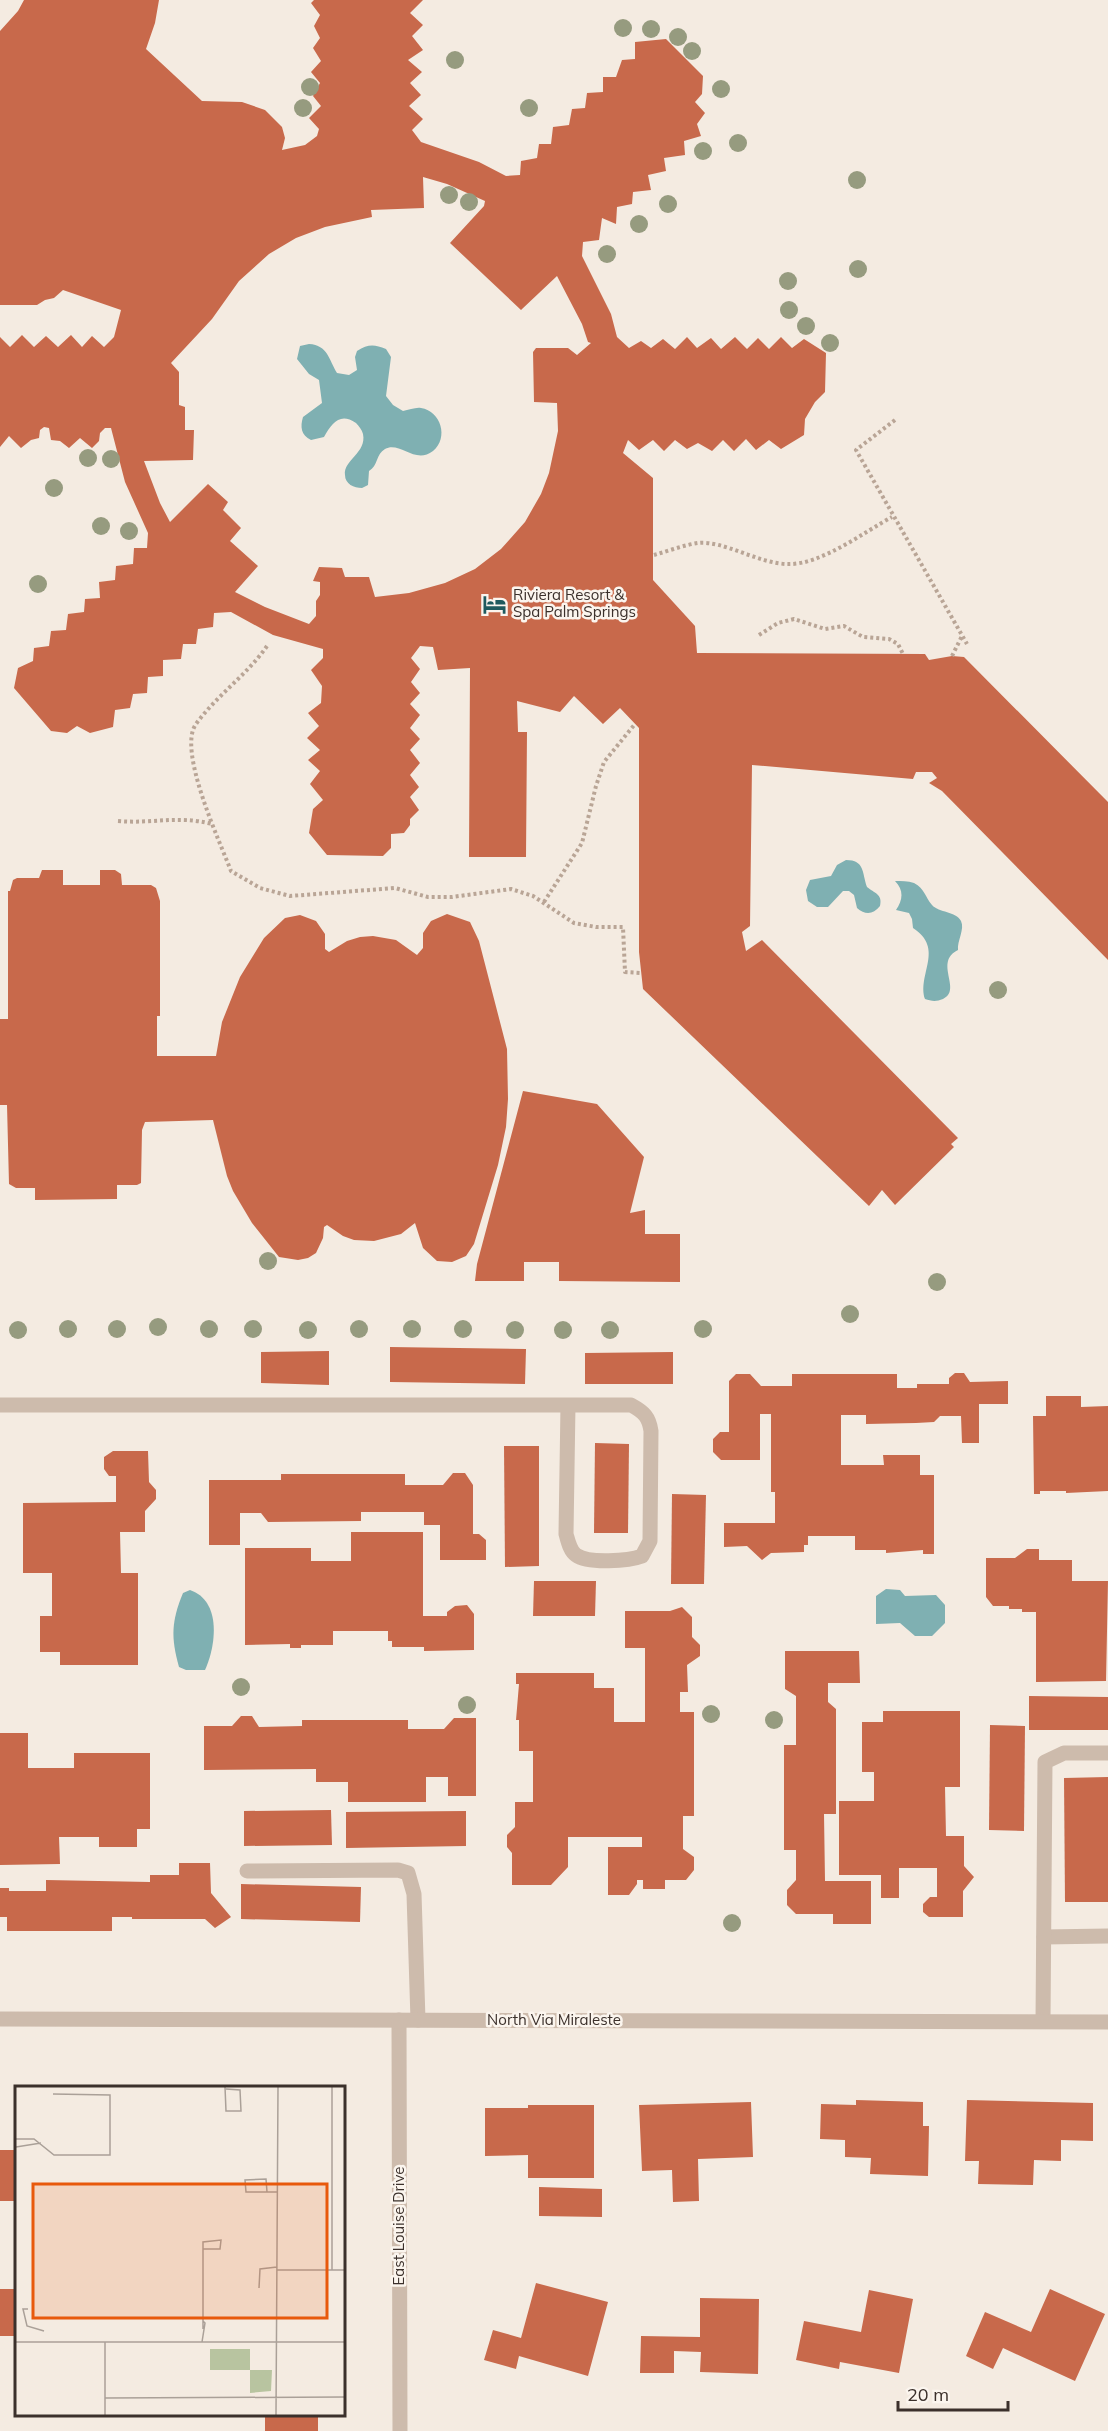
<svg xmlns="http://www.w3.org/2000/svg" width="1108" height="2431" viewBox="0 0 1108 2431" font-family="Mulish,sans-serif">
  <style>
    .water { fill: #7fb0b2 }
    .building { fill: #c8694b; fill-rule: evenodd }
    .lines { fill: none; stroke-linecap: round; stroke-linejoin: round }
    .path { stroke: #b9a596; stroke-width: 4; stroke-dasharray: 3 3; stroke-linecap: butt }
    .service { stroke: #cdbbac; stroke-width: 15 }
    .minor { stroke: #cdbbac; stroke-width: 15 }
    .tree { fill: #969b7f }
    .labels { text-anchor: middle; stroke-width: 5; stroke-linejoin: round; paint-order: stroke }
    .poi-label { font-size: 15px; fill: #3b302b; stroke: #fbf5ee; text-anchor: start }
    .street-label { font-size: 15px; fill: #3b302b; stroke: #fbf5ee }
    .inset-road { fill: none; stroke: #aaa098; stroke-width: 1.5 }
    .view { fill: #e8590c; fill-opacity: 0.15; stroke: #e8590c; stroke-width: 3 }
    .inset-edge { fill: none; stroke: #3b302b; stroke-width: 3 }
  </style>
  <rect width="100%" height="100%" fill="#f4ebe1"/>
  <g class="water">
    <path d="M309,344C328,345 329,360 337,373L349,375L357,370L355,357L357,351C368,344 374,344 386,349L391,357L386,396L393,405L403,411C409,410 416,407 421,408C441,411 449,438 433,451C415,465 400,441 385,449C376,454 378,466 369,471L368,485L362,488C354,488 345,484 345,475C343,460 367,453 363,434C362,430 359,426 356,423C340,412 332,423 324,437L311,440C301,435 300,427 303,417L322,403L319,380L309,374L297,359L300,346Z"/>
    <path d="M846,860C865,860 862,873 867,887C874,893 883,894 880,906C873,915 865,915 857,908L854,895L849,891H843L828,907H817L808,901L806,890L810,880L831,876L837,865Z"/>
    <path d="M895,881C901,881 908,881 914,883C925,889 925,897 932,905C939,913 956,911 961,921C965,929 957,941 958,950C933,962 963,990 943,999C936,1002 931,1001 925,999C917,974 945,949 913,928L912,919L909,913L896,910C903,900 904,890 895,881Z"/>
    <polygon points="886,1589 900,1590 905,1596 936,1595 945,1605 945,1623 932,1636 915,1636 900,1623 876,1624 876,1596"/>
    <path d="M190,1590C222,1601 216,1646 205,1670H186L179,1667C171,1638 171,1622 183,1593Z"/>
  </g>
  <g class="building">
    <path d="M24,0H159L155,23L146,49L202,101L242,102L265,110L282,127L285,138L282,150L305,145L317,136L319,129L309,118L321,106L313,96L320,83L311,72L321,61L313,48L320,38L314,26L320,15L311,3L314,0H423L410,13L423,25L412,36L423,50L408,60L422,72L410,83L421,95L409,106L423,119L412,130L421,142L479,162L506,176L520,175L521,161L537,158L539,144H551L553,127L569,125L572,109L585,108L587,93L603,92V77H616L622,60L635,59V42L666,39L703,76L702,94L695,102L705,113L697,124L701,136L684,141L685,155L664,158L666,171L648,175L651,190L633,192L632,204L617,207L616,224L602,218L599,240L583,242L582,256L611,314L617,337L629,348L641,341L651,348L663,339L675,349L687,337L697,348L711,338L721,349L735,337L747,349L758,338L769,349L781,337L792,348L804,339L826,353L825,392L815,402L805,419L804,435L781,449L769,440L756,450L746,439L734,451L723,440L712,451L698,443L687,449L675,440L664,451L653,440L639,450L628,440L623,453L653,478V580L695,626L697,653L925,654L929,660L952,656L964,657L1108,802V960L942,791L929,783L937,778L932,772H916L913,779L752,765L750,926L742,932L746,951L762,940L958,1138L951,1144L954,1147L895,1205L882,1190L869,1206L643,989L639,952V728L620,708L603,724L574,696L560,712L517,701L518,732H527L526,857H469L470,668L438,670L433,647L420,646L411,658L420,669L411,682L420,693L410,704L420,715L410,728L420,739L410,750L420,763L410,775L419,787L410,797L419,810L410,819V825L404,833L391,834V848L383,856L327,855L309,833L313,809L323,800L310,784L320,771L308,760L320,750L307,738L319,726L308,713L321,703L322,686L311,670L323,658V649L273,635L231,612L214,613L213,627L198,629L196,644H183L181,659L163,660V676L148,677L147,693L133,694L130,708L115,710L113,727L90,733L77,726L67,733L51,731L14,688L18,668L33,661L34,648L49,646L51,631L66,630L68,614L84,612L85,599L100,598L99,582L115,580L116,566L133,564L134,548H147L148,533L125,482L111,428H105L100,433L99,441L92,448L80,438L69,448L60,441L51,440L49,428L44,427L40,430L39,438L31,440L21,448L9,436L0,447V337L10,347L22,335L34,347L46,336L58,347L71,335L82,347L92,336L104,347L114,337L121,310L63,290L54,298L45,300L37,305H0V31L18,11ZM423,177L447,184L485,201L484,206L450,243L521,310L557,276L582,324L588,342L591,343L577,355L568,348H536L533,352L534,402L557,403L558,431L549,473L541,494L525,522L501,549L475,569L445,583L409,593L375,597L369,577H345L342,568L319,567L313,581L320,582V595L316,601V616L309,624L265,607L235,592L258,566L230,541L241,528L223,510L228,502L208,484L170,522L160,503L144,461L193,460L194,430H185V407L179,405V372L171,363L212,319L239,281L269,254L296,238L325,227L372,217L371,210L424,208Z"/>
    <polygon points="42,870 63,870 63,885 100,885 100,870 115,870 121,874 122,885 151,885 156,888 160,901 160,1016 157,1016 157,1056 216,1056 222,1022 240,977 264,938 285,918 300,915 316,921 325,934 325,949 329,952 347,941 360,937 373,936 396,940 417,955 423,948 423,933 431,921 447,914 470,922 479,941 507,1049 508,1099 506,1127 498,1165 474,1244 466,1256 452,1262 437,1261 423,1248 415,1223 401,1234 374,1241 354,1240 343,1236 327,1225 324,1227 323,1238 316,1253 308,1258 298,1260 279,1257 252,1223 233,1191 227,1176 213,1120 145,1122 142,1130 141,1183 137,1185 117,1185 117,1199 35,1200 35,1188 16,1188 9,1184 7,1105 0,1105 0,1019 8,1019 8,891 10,891 13,880 17,878 39,878"/>
    <polygon points="523,1091 597,1104 644,1157 630,1213 645,1210 645,1234 680,1234 680,1282 559,1281 559,1262 524,1262 524,1281 475,1281 477,1264"/>
    <polygon points="390,1347 526,1349 525,1384 390,1382"/>
    <polygon points="329,1351 329,1385 261,1383 261,1352"/>
    <polygon points="673,1352 673,1384 585,1384 585,1353"/>
    <polygon points="955,1373 964,1373 970,1382 1008,1381 1008,1404 979,1404 979,1443 962,1443 961,1416 940,1416 934,1422 916,1423 866,1424 866,1415 841,1415 841,1465 884,1465 883,1455 920,1455 920,1475 934,1475 934,1554 923,1554 923,1550 886,1553 886,1550 855,1550 855,1536 808,1536 808,1545 804,1545 804,1552 771,1553 762,1560 747,1546 724,1547 724,1523 775,1523 775,1492 771,1492 771,1414 760,1414 760,1460 721,1460 713,1452 713,1439 720,1432 729,1432 729,1381 736,1374 750,1374 761,1386 792,1386 792,1374 897,1374 897,1388 917,1388 917,1384 949,1384 949,1378"/>
    <polygon points="1046,1396 1081,1396 1081,1407 1108,1406 1108,1491 1066,1493 1066,1491 1040,1491 1040,1494 1034,1494 1033,1416 1046,1416"/>
    <polygon points="595,1443 629,1444 628,1533 594,1533"/>
    <polygon points="504,1446 539,1446 539,1566 505,1567"/>
    <polygon points="113,1451 148,1451 149,1482 156,1490 156,1499 145,1511 145,1532 120,1532 121,1573 138,1573 138,1665 60,1665 60,1652 40,1652 40,1616 52,1616 52,1573 23,1573 23,1503 116,1502 116,1476 109,1476 104,1469 104,1457"/>
    <polygon points="453,1473 465,1473 473,1485 473,1534 479,1534 486,1540 486,1560 440,1560 440,1525 424,1525 424,1512 361,1512 361,1521 268,1522 261,1513 240,1513 240,1545 209,1545 209,1480 281,1480 281,1474 405,1474 405,1485 443,1485"/>
    <polygon points="672,1494 706,1495 704,1584 671,1584"/>
    <polygon points="351,1532 423,1532 423,1616 447,1616 447,1612 455,1606 467,1605 474,1614 474,1650 424,1651 424,1647 392,1647 392,1641 388,1641 388,1631 333,1631 333,1645 301,1645 301,1648 290,1648 290,1644 245,1645 245,1548 311,1548 311,1561 351,1561"/>
    <polygon points="1027,1549 1039,1549 1039,1560 1072,1560 1072,1581 1108,1581 1106,1681 1036,1682 1036,1612 1022,1612 1022,1609 1009,1609 1009,1606 993,1606 986,1597 986,1558 1015,1558"/>
    <polygon points="534,1581 596,1581 595,1616 533,1616"/>
    <polygon points="682,1607 692,1617 692,1637 700,1645 700,1656 687,1665 688,1692 680,1692 680,1712 694,1712 694,1816 683,1816 683,1849 694,1857 694,1870 686,1880 665,1880 665,1889 643,1889 643,1880 637,1880 637,1884 629,1895 608,1895 608,1847 642,1847 642,1837 568,1837 568,1867 551,1885 512,1885 512,1853 507,1847 507,1835 515,1827 515,1802 533,1802 533,1751 519,1751 519,1720 516,1720 519,1684 516,1684 516,1673 594,1673 594,1688 614,1688 614,1722 645,1722 645,1648 625,1648 625,1611 670,1611"/>
    <polygon points="785,1651 859,1651 860,1683 828,1683 828,1702 836,1709 836,1814 824,1814 825,1881 871,1881 871,1924 833,1924 833,1914 796,1914 787,1905 787,1890 796,1880 796,1850 784,1850 784,1745 796,1745 796,1696 785,1689"/>
    <polygon points="1029,1696 1108,1697 1108,1730 1029,1730"/>
    <polygon points="883,1711 960,1711 960,1787 945,1787 946,1836 964,1836 964,1866 974,1877 963,1891 963,1917 929,1917 923,1912 923,1904 930,1897 937,1897 937,1868 899,1868 899,1898 881,1898 881,1875 839,1875 839,1801 874,1801 874,1772 862,1772 862,1722 883,1722"/>
    <polygon points="241,1716 252,1716 259,1727 302,1726 302,1720 408,1720 408,1729 444,1729 454,1718 476,1718 476,1796 448,1796 448,1777 426,1777 426,1802 348,1802 348,1782 316,1782 316,1769 204,1770 204,1726 232,1726"/>
    <polygon points="990,1725 1025,1726 1024,1831 989,1830"/>
    <polygon points="0,1733 28,1733 28,1768 74,1768 74,1753 150,1753 150,1829 137,1829 137,1847 99,1847 99,1837 59,1837 60,1864 0,1865"/>
    <polygon points="1108,1777 1108,1902 1065,1902 1064,1778"/>
    <polygon points="331,1810 332,1845 244,1846 244,1811"/>
    <polygon points="466,1811 466,1846 346,1848 346,1812"/>
    <polygon points="179,1863 210,1863 211,1893 231,1917 215,1928 205,1919 132,1919 132,1917 112,1917 112,1931 7,1931 7,1917 0,1917 0,1888 9,1888 9,1891 46,1891 46,1880 150,1882 150,1875 179,1875"/>
    <polygon points="241,1884 361,1887 360,1922 241,1919"/>
    <polygon points="856,2100 923,2102 923,2126 929,2126 928,2176 870,2174 871,2158 845,2157 845,2140 820,2139 821,2104 856,2105"/>
    <polygon points="967,2100 1093,2103 1093,2141 1061,2140 1061,2161 1034,2160 1033,2185 978,2184 979,2161 965,2161"/>
    <polygon points="751,2102 753,2157 698,2159 699,2201 673,2202 672,2170 642,2171 639,2105"/>
    <polygon points="528,2105 594,2105 594,2178 528,2178 528,2155 485,2156 485,2108 528,2108"/>
    <rect x="0" y="2150" width="16" height="51"/>
    <polygon points="539,2187 602,2189 602,2217 539,2216"/>
    <polygon points="536,2283 608,2302 588,2376 519,2356 516,2369 484,2360 493,2330 521,2338"/>
    <rect x="0" y="2289" width="16" height="47"/>
    <polygon points="1050,2289 1105,2314 1075,2381 1003,2348 993,2369 966,2356 985,2312 1031,2332"/>
    <polygon points="869,2290 913,2299 899,2373 840,2362 839,2369 796,2360 804,2321 861,2332"/>
    <polygon points="700,2298 759,2299 758,2374 700,2372 701,2352 674,2351 674,2373 640,2373 641,2336 700,2337"/>
    <rect x="265" y="2414" width="53" height="17"/>
  </g>
  <g class="lines">
    <g class="path">
      <polyline points="895,420 856,450 967,644"/>
      <path d="M654,555C668,551 684,545 698,543C723,540 759,564 788,564C821,565 864,532 892,517"/>
      <polyline points="759,635 778,623 794,619 825,629 844,626 863,637 889,639 898,644 903,654"/>
      <path d="M267,646C247,675 217,695 196,724C177,750 220,842 231,871L260,888L290,896L395,888L428,897H452L511,889L533,896L574,923L596,927H623L625,972L641,973"/>
      <polyline points="952,656 962,636"/>
      <path d="M118,821C153,824 177,815 212,824"/>
      <polyline points="544,902 582,843 596,786 604,762 635,724"/>
    </g>
    <g class="service">
      <path d="M0,1405H631C644,1412 649,1417 651,1431L650,1541L642,1556C629,1561 588,1564 576,1555C570,1551 568,1541 566,1534L568,1405"/>
      <polyline points="247,1871 398,1870 408,1873 414,1894 418,2020"/>
      <polyline points="1044,1937 1108,1936"/>
      <polyline points="1043,2021 1045,1762 1064,1753 1108,1753"/>
    </g>
    <g class="minor">
      <polyline points="0,2019 1108,2022"/>
      <polyline points="399,2020 400,2431"/>
    </g>
  </g>
  <g class="tree">
    <circle cx="623" cy="28" r="9"/>
    <circle cx="651" cy="29" r="9"/>
    <circle cx="678" cy="37" r="9"/>
    <circle cx="692" cy="51" r="9"/>
    <circle cx="455" cy="60" r="9"/>
    <circle cx="310" cy="87" r="9"/>
    <circle cx="721" cy="89" r="9"/>
    <circle cx="303" cy="108" r="9"/>
    <circle cx="529" cy="108" r="9"/>
    <circle cx="738" cy="143" r="9"/>
    <circle cx="703" cy="151" r="9"/>
    <circle cx="857" cy="180" r="9"/>
    <circle cx="449" cy="195" r="9"/>
    <circle cx="469" cy="202" r="9"/>
    <circle cx="668" cy="204" r="9"/>
    <circle cx="639" cy="224" r="9"/>
    <circle cx="607" cy="254" r="9"/>
    <circle cx="858" cy="269" r="9"/>
    <circle cx="788" cy="281" r="9"/>
    <circle cx="789" cy="310" r="9"/>
    <circle cx="806" cy="326" r="9"/>
    <circle cx="830" cy="343" r="9"/>
    <circle cx="88" cy="458" r="9"/>
    <circle cx="111" cy="459" r="9"/>
    <circle cx="54" cy="488" r="9"/>
    <circle cx="101" cy="526" r="9"/>
    <circle cx="129" cy="531" r="9"/>
    <circle cx="38" cy="584" r="9"/>
    <circle cx="998" cy="990" r="9"/>
    <circle cx="268" cy="1261" r="9"/>
    <circle cx="937" cy="1282" r="9"/>
    <circle cx="850" cy="1314" r="9"/>
    <circle cx="158" cy="1327" r="9"/>
    <circle cx="68" cy="1329" r="9"/>
    <circle cx="117" cy="1329" r="9"/>
    <circle cx="209" cy="1329" r="9"/>
    <circle cx="253" cy="1329" r="9"/>
    <circle cx="359" cy="1329" r="9"/>
    <circle cx="412" cy="1329" r="9"/>
    <circle cx="463" cy="1329" r="9"/>
    <circle cx="703" cy="1329" r="9"/>
    <circle cx="18" cy="1330" r="9"/>
    <circle cx="308" cy="1330" r="9"/>
    <circle cx="515" cy="1330" r="9"/>
    <circle cx="563" cy="1330" r="9"/>
    <circle cx="610" cy="1330" r="9"/>
    <circle cx="241" cy="1687" r="9"/>
    <circle cx="467" cy="1705" r="9"/>
    <circle cx="711" cy="1714" r="9"/>
    <circle cx="774" cy="1720" r="9"/>
    <circle cx="732" cy="1923" r="9"/>
  </g>
  <defs>
    <symbol id="hotel-bare" viewBox="-9 -9 18 18"><path d="M-6-4.5h1.5V1H6V5H4.5V3h-9V5H-6ZM-4 0a1.8 1.8 0 1 1 3.6 0ZM.5 0V-2.5h3Q6-2.5 6 0Z" fill="#1f5a5e" stroke="#fbf5ee" stroke-width="2.5" paint-order="stroke"/></symbol>
  </defs>
  <g fill-rule="evenodd">
    <use href="#hotel-bare" x="478" y="588" width="33" height="33"/>
  </g>
  <g class="labels">
    <g class="poi-label">
      <text x="513" y="600">Riviera Resort &amp;<tspan x="513" dy="17">Spa Palm Springs</tspan></text>
    </g>
    <g class="street-label">
      <text x="554" y="2025">North Via Miraleste</text>
      <text transform="translate(399 2226) rotate(-90)" y="5">East Louise Drive</text>
    </g>
  </g>
  <g transform="translate(15 2086)">
    <rect width="330" height="330" fill="#f4ebe1"/>
    <path d="M195,263H235V284H257L256,305L235,307V284H195Z" fill="#b8c4a0"/>
    <path class="inset-road" d="M210,1L211,25H226L225,4L211,3M1,53H19L39,69H95V9L38,8M1,61L26,57M0,90V1M252,106L251,93L230,94L231,106H263M188,163H205L206,154L188,156V235M262,184H330M317,184V1M244,202L245,183L262,181M13,223H8L12,240L29,245M188,232H224M0,256H330M90,256V329M187,256L190,237L188,235V243M90,312L330,311M261,329L263,1"/>
    <path class="view" d="M18,98H312V232H18Z"/>
    <rect width="330" height="330" class="inset-edge"/>
  </g>
  <path d="M898 2401v9h110v-9" fill="none" stroke="#3b302b" stroke-width="3"/>
  <text x="907" y="2401" font-size="18" fill="#3b302b" stroke="#fbf5ee" stroke-width="4.5" paint-order="stroke">20 m</text>
</svg>
